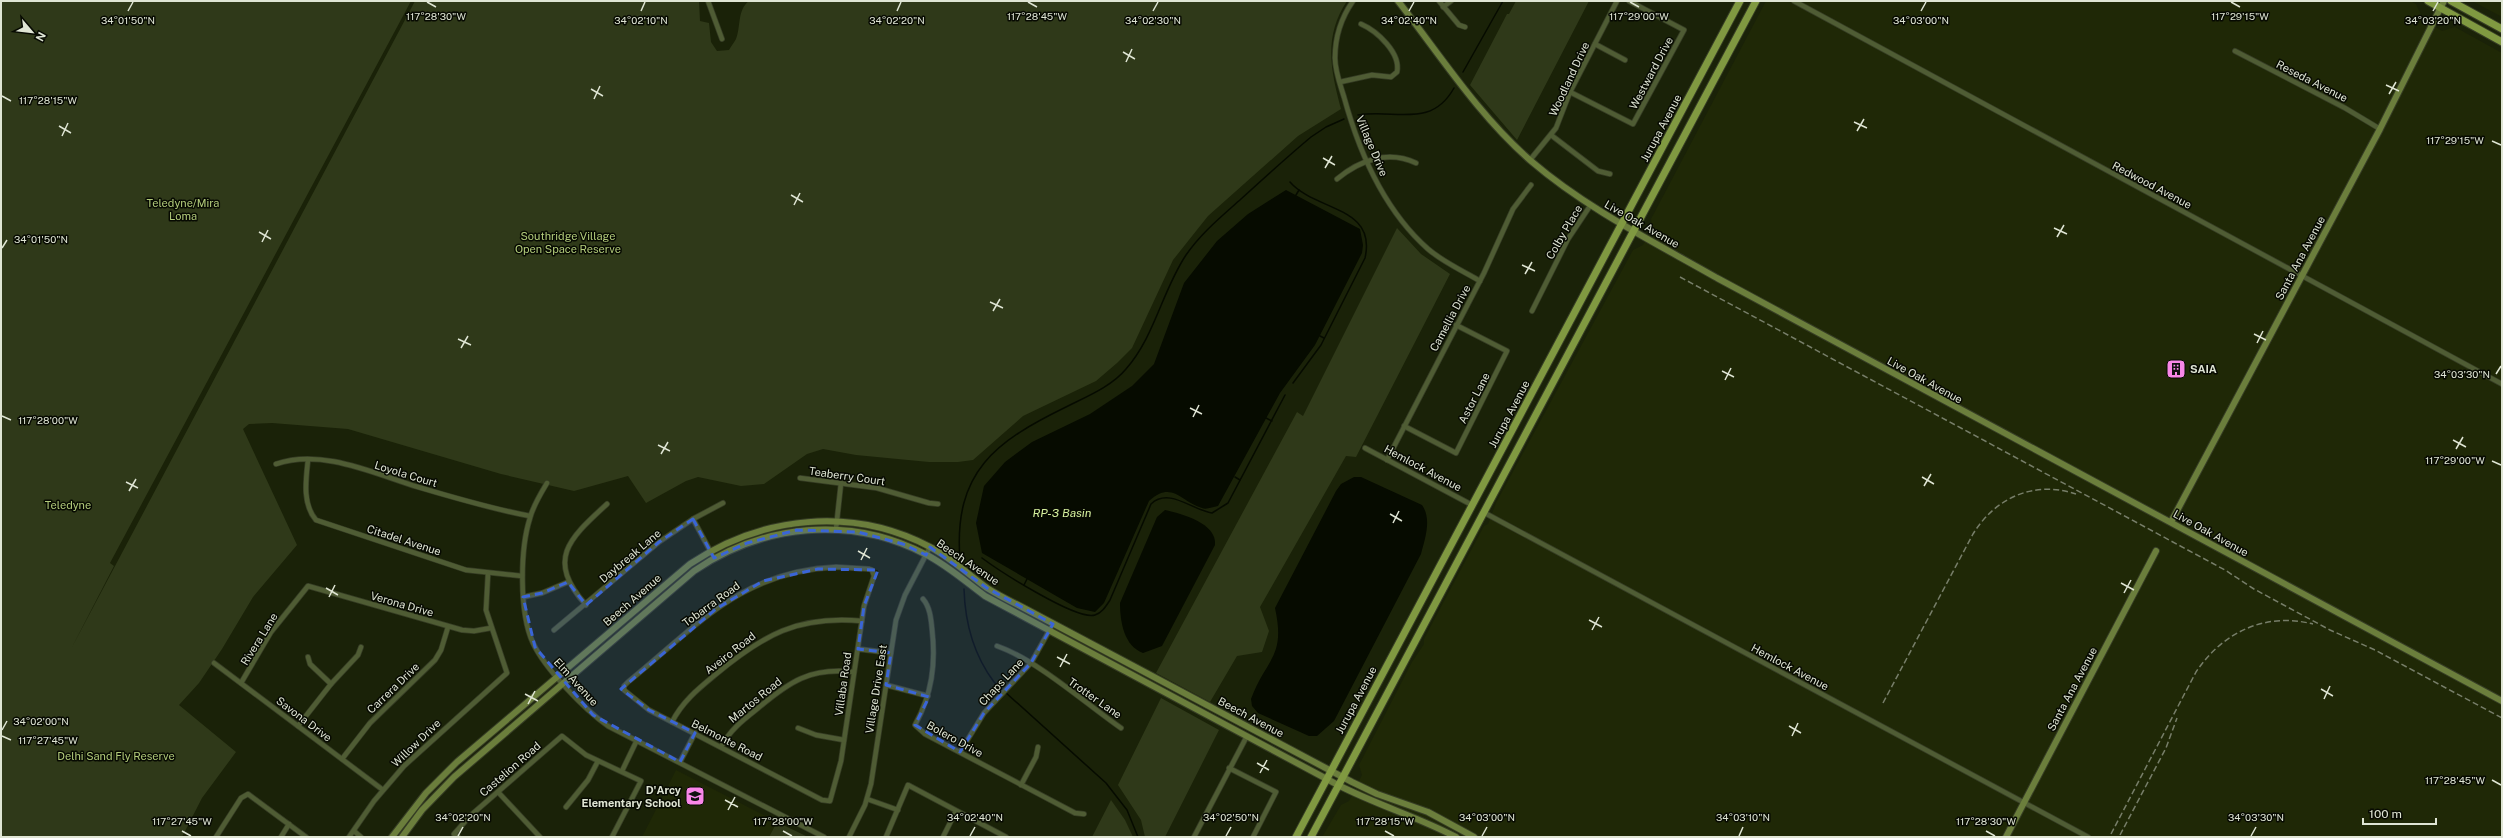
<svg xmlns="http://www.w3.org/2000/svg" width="2503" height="838" viewBox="0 0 2503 838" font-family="'Public Sans',sans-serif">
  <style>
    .built { fill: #1f2806 }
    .green { fill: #2f3919 }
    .water { fill: #060b00 }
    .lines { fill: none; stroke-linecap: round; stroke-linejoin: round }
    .stream { stroke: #060b00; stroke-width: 1.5 }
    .street-casing { stroke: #363d25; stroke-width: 6 }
    .secondary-casing { stroke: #363d25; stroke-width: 8 }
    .primary-casing { stroke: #363d25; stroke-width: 9 }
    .street { stroke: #4f5c34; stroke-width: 4.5 }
    .secondary { stroke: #6b7e3c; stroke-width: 6 }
    .primary { stroke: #809941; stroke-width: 7 }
    .rail { stroke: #777e69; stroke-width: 1.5; stroke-dasharray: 6 3; stroke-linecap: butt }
    .marked { fill: #3a65d7; fill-opacity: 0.2; stroke: #3a65d7; stroke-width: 3; stroke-dasharray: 8 5; stroke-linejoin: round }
    .ticks { fill: none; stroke: #dfe5d4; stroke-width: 1.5 }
    .labels { text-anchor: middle; stroke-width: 3; stroke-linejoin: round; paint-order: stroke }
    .street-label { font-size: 11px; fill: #dfe5d4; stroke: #070a02 }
    .park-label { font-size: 11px; fill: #b3cc7b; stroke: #070a02 }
    .poi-label { font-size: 11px; font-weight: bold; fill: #dfe5d4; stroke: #070a02; text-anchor: start }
    .water-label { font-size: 12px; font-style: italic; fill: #d4ef9c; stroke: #070a02 }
    .ticks-label { font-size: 10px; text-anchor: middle; fill: #dfe5d4; stroke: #070a02; stroke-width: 3; stroke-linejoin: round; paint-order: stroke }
  </style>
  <rect width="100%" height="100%" fill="#1a2208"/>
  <g class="built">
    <polygon points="1766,1 2410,1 2416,4 2423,19 2442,31 2455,27 2502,53 2502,837 1322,837 1341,805 1349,801 1362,775 1359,765 1412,662 1424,644 1424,639 1443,603 1484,526 1488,524 1496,503 1633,250 1643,245 1652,228 1651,219"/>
    <polygon points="2472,1 2502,1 2502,17"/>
    <polygon points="676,770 777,822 769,837 642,837"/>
  </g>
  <g class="green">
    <path d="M1,1H411L110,563L114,566L71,649L415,1H699L700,21L709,23L711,42L717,51L729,50C731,46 734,43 736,39C741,27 737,10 749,1H1347C1323,37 1331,71 1341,109L1298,136L1208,216L1173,260L1132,348L1117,363L1096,381L1023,416L973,460L958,462H929L856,455L823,449L807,454L764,484L741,486L698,477L686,481L646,503L628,476L574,491L501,474L348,429L272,423L249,424L243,429L297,545L253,597L222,649L199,683L179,705L236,752L202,798L182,837H1Z"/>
    <polygon points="1516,1 1589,1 1517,140 1470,85 1507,14 1509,14"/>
    <polygon points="1397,228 1421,254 1450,274 1356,457 1346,456 1260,607 1269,631 1262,652 1237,656 1210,702 1156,673 1297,412 1303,416"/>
    <polygon points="1161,698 1219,730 1165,837 1145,837 1141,820 1118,785"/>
    <polygon points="1111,800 1125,820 1133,837 1092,837"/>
    <polygon points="777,822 808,837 769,837"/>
  </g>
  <g class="water">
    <path d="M1286,190L1360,229L1363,245L1362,253L1315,345L1280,393L1218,506C1213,507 1206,510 1202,508C1180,501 1172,480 1149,501L1104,603L1095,612L1077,608L982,553L976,523L984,486L1005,462L1032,442L1090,414L1132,386L1154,364L1184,283L1217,241L1248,214Z"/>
    <path d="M1354,477H1361L1422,505C1432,519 1425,539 1421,554L1334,721L1317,736H1309L1258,713L1252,706L1251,699C1266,658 1286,658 1275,608L1336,491L1341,484Z"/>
    <path d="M1165,510C1182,514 1217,523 1215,545L1162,646L1143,653C1124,646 1120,622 1120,603L1157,517Z"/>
  </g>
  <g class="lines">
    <g class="stream">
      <polyline points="1463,72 1503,1"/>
      <path d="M1358,115C1396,109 1431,129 1454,88"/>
      <path d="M1290,182C1315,211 1377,206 1365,258L1321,345L1293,383"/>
      <polyline points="1296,195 1299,190"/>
      <polyline points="1320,336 1324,338"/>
      <polyline points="1266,418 1272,421"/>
      <polyline points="1235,477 1240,480"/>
      <path d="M982,558C998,570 1077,621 1095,615C1102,613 1106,606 1110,600L1151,504C1169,487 1192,510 1212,513L1228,503L1285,395"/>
      <path d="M960,560C953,471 996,441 1068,406C1088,396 1112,386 1126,369C1155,336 1162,291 1186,255C1201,233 1222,216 1241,199C1264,178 1287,157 1311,137L1326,127L1344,119"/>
      <polyline points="1024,585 1027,579"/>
      <path d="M964,589C965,623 973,654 994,682L1106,783L1127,810L1138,837"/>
    </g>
    <defs>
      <g id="street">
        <polyline points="708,1 722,39"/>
        <path d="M1353,1C1341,18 1335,37 1335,58C1335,71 1340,84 1344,97C1359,152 1384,210 1428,249C1443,262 1463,271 1480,281"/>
        <polyline points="1439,1 1459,25 1465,27"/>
        <polyline points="1794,1 2502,384"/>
        <polyline points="1443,7 1451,1"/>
        <polyline points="1595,44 1625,60"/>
        <polyline points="2235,51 2345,108 2380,129"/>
        <path d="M1340,82L1372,75L1391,77L1397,72C1401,53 1377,31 1361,24"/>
        <polyline points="1570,92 1633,124 1684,30 1629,1"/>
        <polyline points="1551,135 1598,171 1610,174"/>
        <polyline points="1530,160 1556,128 1570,92 1617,1"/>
        <path d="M1337,179C1360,160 1388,150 1416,163"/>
        <polyline points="1532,311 1568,239 1590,206"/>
        <polyline points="1404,426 1456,453 1507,351 1456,325"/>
        <polyline points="1365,448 1472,505"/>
        <path d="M308,460C306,479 302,504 316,520L466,570L522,576"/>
        <polyline points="1387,460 1484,273 1513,209 1531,185"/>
        <path d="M276,464C322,448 375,474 418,487C455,498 492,509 530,516"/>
        <polyline points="800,478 877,488 929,503 938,504"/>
        <path d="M547,483C541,493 533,506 530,518C520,549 519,613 533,643C545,669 585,710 608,726L824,837"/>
        <polyline points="1483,512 2088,837"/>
        <polyline points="693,519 714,558"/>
        <polyline points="836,529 841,483"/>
        <path d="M836,567L869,569L872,570L874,576L864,606L841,761L830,801L822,800L649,710L624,690V686L628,682C696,627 741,571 836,567Z"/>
        <polyline points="523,597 542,593 568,582"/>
        <path d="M923,599C930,607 931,619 932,629C936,664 932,694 915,725L925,734L1075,813L1084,814"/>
        <path d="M586,605C545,559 570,538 607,504"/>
        <polyline points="554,630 659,542 693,519 723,503"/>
        <path d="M997,646C1037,660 1085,703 1121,728"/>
        <polyline points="858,649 891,653"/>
        <polyline points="308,657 310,664 331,684"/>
        <polyline points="214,663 383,790"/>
        <polyline points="241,683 271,632 308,586 462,630 474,631 491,628"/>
        <polyline points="886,685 928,696"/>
        <path d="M672,722C682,702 698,689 715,675C763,635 798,615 862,621"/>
        <polyline points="298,726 331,684 358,655 361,647"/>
        <polyline points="798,728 816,735 844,740"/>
        <path d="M721,747C730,730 743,720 757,709C789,682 810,667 854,672"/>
        <polyline points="960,752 984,713 1031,663 1053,624"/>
        <polyline points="342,759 370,723 435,660 441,650 448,627"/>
        <polyline points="680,762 695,733"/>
        <polyline points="1229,768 1276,792 1253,837"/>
        <polyline points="622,771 637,740"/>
        <polyline points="1021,785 1036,757 1038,747"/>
        <polyline points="498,792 540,837"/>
        <polyline points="867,799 898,810"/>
        <polyline points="566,807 588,780 598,761"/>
        <polyline points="354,831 361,837"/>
        <polyline points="216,837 241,798 248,794 306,837"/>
        <polyline points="281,837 289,824"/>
        <polyline points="349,837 374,801 404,766 507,673 486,610 488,574"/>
        <polyline points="458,837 454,834 470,816 562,736 586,755 641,781 612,837"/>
        <polyline points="849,837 865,805 871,784 896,620 905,595 930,547"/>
        <polyline points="886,837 908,785 1006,837"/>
        <polyline points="943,837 956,811"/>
        <polyline points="1194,837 1247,736"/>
      </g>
      <g id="secondary">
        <path d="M1398,1C1440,55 1479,116 1531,161C1587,209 1654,242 1717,278L2502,701"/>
        <polyline points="2171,522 2380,129 2444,1"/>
        <path d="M392,837L426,793L457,762L690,564C762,516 852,506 930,547C951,558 968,574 987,588C998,595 1010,601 1022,607L1352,782L1377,794L1428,812L1474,837"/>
        <path d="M402,837L422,810L454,777L694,571C763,524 850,515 925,554C947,565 966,582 985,596L1338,785C1377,805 1418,817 1456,837"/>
        <polyline points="2006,837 2156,551"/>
      </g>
      <g id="primary">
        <polyline points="2428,1 2502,42"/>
        <polyline points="2451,1 2502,29"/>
        <polyline points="1296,837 1740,1"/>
        <polyline points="1311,837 1756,1"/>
      </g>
    </defs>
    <use href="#street" class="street-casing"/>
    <use href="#secondary" class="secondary-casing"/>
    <use href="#primary" class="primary-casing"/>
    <use href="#street" class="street"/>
    <use href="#secondary" class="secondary"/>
    <use href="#primary" class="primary"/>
    <g class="rail">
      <polyline points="1680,277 2225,570 2254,589 2330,630 2375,650 2502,718"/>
      <path d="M1883,703L1973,534C1995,498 2034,480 2076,494"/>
      <path d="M2111,834L2196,672C2223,632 2265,612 2313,624"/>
      <polyline points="2120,835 2166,748 2177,718"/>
    </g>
  </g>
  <path class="marked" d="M693,519L714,558L747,543L797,530L858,532L903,544L926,555L930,547L987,588L1053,624L1031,663L984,713L960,752L915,725L929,697L886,685L891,653L858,649L864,606L878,570L818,569L763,581L716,609L621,689L649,710L695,733L680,762L593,715L535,647L523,597L542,593L568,582L586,605L659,542Z"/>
  <path class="ticks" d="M427,2L436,7M1028,2L1037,7M1630,2L1639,7M2231,2L2240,7M128,11L133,2M641,11L645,2M897,11L901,2M1153,11L1158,2M1409,11L1414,2M1921,11L1926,2M2433,11L2438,2M1123,52L1135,59M1126,62L1132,49M2386,85L2399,91M591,89L603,96M2389,94L2396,82M2,96L11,101M594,99L600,86M1854,122L1867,128M59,126L71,133M1857,131L1864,119M62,136L68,123M2492,141L2501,145M1323,158L1335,165M1325,168L1332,156M791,195L803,202M794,205L800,193M2054,228L2067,234M259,232L271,239M2057,237L2064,225M262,242L268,230M2,248L7,240M1522,265L1535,271M1525,274L1532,262M990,302L1003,308M993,311L1000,299M2254,334L2266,340M458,339L471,345M2257,343L2263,331M461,348L468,336M1722,371L1734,377M2496,374L2501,366M1725,380L1731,368M1190,408L1202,414M2,416L11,420M1193,417L1199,405M2453,440L2466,447M658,445L670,451M2456,449L2463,437M661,454L668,442M2492,461L2501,465M1922,477L1934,484M126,482L138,488M1924,486L1931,474M129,491L136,479M1390,514L1402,521M1393,523L1399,511M858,551L870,558M861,560L867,548M2121,583L2134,590M326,588L338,595M2124,593L2131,580M329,597L335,585M1589,620L1602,627M1592,630L1599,617M1057,657L1070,664M1060,667L1067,654M2321,689L2333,696M525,694L538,701M2324,699L2330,686M528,704L535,691M1789,726L1801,733M2,730L7,721M2,736L11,740M1792,736L1798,723M1257,763L1269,770M1260,773L1267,760M2492,780L2501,785M725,800L738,807M728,810L735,797M182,831L191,836M783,831L792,836M1385,831L1394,836M1986,831L1995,836M458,836L463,827M970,836L975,827M1226,836L1231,827M1482,836L1487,827M1739,836L1743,827M2251,836L2256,827"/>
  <defs>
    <symbol id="building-square" viewBox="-11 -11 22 22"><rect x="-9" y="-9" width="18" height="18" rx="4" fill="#f987e8" stroke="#070a02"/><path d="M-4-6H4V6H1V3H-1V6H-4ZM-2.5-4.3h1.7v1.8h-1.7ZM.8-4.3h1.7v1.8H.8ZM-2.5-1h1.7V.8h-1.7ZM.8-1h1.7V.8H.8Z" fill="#111"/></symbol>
    <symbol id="school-square" viewBox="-11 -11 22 22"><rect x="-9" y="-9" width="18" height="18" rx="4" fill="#f987e8" stroke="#070a02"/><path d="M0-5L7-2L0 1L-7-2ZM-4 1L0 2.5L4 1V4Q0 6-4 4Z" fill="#111"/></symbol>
  </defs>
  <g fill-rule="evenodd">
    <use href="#building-square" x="2165" y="358" width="22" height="22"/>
    <use href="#school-square" x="684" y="785" width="22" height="22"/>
  </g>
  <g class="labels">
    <g class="street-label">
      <text transform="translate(1651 73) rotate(-62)" y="4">Westward Drive</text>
      <text transform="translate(1569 79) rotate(-65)" y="4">Woodland Drive</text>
      <text transform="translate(2312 81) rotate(27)" y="4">Reseda Avenue</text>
      <text transform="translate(1661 128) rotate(-62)" y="4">Jurupa Avenue</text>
      <text transform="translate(1372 146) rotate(67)" y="4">Village Drive</text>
      <text transform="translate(2152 185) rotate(28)" y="4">Redwood Avenue</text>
      <text transform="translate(1642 224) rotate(30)" y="4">Live Oak Avenue</text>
      <text transform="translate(1564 232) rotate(-60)" y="4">Colby Place</text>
      <text transform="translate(2300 258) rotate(-62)" y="4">Santa Ana Avenue</text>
      <text transform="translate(1450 318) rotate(-62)" y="4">Camellia Drive</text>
      <text transform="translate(1925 380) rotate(29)" y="4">Live Oak Avenue</text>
      <text transform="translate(1474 398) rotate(-63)" y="4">Astor Lane</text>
      <text transform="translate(1509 414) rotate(-62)" y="4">Jurupa Avenue</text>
      <text transform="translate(1423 468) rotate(28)" y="4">Hemlock Avenue</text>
      <text transform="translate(406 474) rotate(17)" y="4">Loyola Court</text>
      <text transform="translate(847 476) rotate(8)" y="4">Teaberry Court</text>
      <text transform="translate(2211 533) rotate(29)" y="4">Live Oak Avenue</text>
      <text transform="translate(404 540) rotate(18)" y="4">Citadel Avenue</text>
      <text transform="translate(630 556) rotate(-40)" y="4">Daybreak Lane</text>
      <text transform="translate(968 562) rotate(34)" y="4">Beech Avenue</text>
      <text transform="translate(632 600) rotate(-41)" y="4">Beech Avenue</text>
      <text transform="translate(402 604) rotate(16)" y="4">Verona Drive</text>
      <text transform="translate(711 604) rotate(-36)" y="4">Tobarra Road</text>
      <text transform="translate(259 639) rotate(-58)" y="4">Rivera Lane</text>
      <text transform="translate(730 653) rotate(-38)" y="4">Aveiro Road</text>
      <text transform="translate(1790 667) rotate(28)" y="4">Hemlock Avenue</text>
      <text transform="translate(576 682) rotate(48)" y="4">Elm Avenue</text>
      <text transform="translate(1001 682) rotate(-47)" y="4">Chaps Lane</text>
      <text transform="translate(843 684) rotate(-82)" y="4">Villaba Road</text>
      <text transform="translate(393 688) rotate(-44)" y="4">Carrera Drive</text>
      <text transform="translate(876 689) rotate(-81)" y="4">Village Drive East</text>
      <text transform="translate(2072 689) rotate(-62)" y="4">Santa Ana Avenue</text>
      <text transform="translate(1095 698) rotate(35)" y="4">Trotter Lane</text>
      <text transform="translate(755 700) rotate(-39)" y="4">Martos Road</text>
      <text transform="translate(1356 700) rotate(-62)" y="4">Jurupa Avenue</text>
      <text transform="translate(1251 717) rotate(28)" y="4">Beech Avenue</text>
      <text transform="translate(304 719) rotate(37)" y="4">Savona Drive</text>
      <text transform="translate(955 739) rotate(29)" y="4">Bolero Drive</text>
      <text transform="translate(727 740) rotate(27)" y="4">Belmonte Road</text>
      <text transform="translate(416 743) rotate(-44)" y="4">Willow Drive</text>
      <text transform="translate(510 769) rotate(-41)" y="4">Castelion Road</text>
    </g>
    <g class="park-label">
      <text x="183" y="207">Teledyne/Mira<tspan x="183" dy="13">Loma</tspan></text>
      <text x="568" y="240">Southridge Village<tspan x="568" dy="13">Open Space Reserve</tspan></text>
      <text x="68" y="509">Teledyne</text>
      <text x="116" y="760">Delhi Sand Fly Reserve</text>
    </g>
    <g class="poi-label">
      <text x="2190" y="373">SAIA</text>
      <text x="681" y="794" text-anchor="end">D'Arcy<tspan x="681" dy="13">Elementary School</tspan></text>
    </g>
    <g class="water-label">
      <text x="1062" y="517">RP-3 Basin</text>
    </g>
  </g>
  <g class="ticks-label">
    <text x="1037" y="20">117°28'45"W</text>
    <text x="1639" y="20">117°29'00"W</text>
    <text x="2240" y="20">117°29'15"W</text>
    <text x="436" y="20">117°28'30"W</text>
    <text x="128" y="24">34°01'50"N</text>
    <text x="641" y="24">34°02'10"N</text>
    <text x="897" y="24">34°02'20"N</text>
    <text x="1153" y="24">34°02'30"N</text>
    <text x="1409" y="24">34°02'40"N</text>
    <text x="1921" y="24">34°03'00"N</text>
    <text x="2433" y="24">34°03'20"N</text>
    <text x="48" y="104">117°28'15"W</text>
    <text x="2455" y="144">117°29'15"W</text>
    <text x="41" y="243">34°01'50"N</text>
    <text x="2462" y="378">34°03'30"N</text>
    <text x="48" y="424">117°28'00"W</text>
    <text x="2455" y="464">117°29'00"W</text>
    <text x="41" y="725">34°02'00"N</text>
    <text x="48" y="744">117°27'45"W</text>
    <text x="2455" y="784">117°28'45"W</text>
    <text x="463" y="821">34°02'20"N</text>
    <text x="975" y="821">34°02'40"N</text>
    <text x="1231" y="821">34°02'50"N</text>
    <text x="1487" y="821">34°03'00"N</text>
    <text x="1743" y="821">34°03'10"N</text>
    <text x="2256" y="821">34°03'30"N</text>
    <text x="182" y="825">117°27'45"W</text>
    <text x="783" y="825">117°28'00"W</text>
    <text x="1385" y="825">117°28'15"W</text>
    <text x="1986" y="825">117°28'30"W</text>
  </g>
  <rect width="2503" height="838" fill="none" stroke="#dfe5d4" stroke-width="4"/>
  <g transform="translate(32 32) rotate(118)" stroke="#070a02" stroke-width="3" paint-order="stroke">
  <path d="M0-3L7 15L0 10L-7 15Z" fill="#dfe5d4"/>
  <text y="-6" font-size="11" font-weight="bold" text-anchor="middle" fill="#dfe5d4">N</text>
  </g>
  <path d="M2363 818v6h73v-6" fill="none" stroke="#dfe5d4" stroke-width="2"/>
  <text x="2369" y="818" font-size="12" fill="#dfe5d4" stroke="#070a02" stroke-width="3" paint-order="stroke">100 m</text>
</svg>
